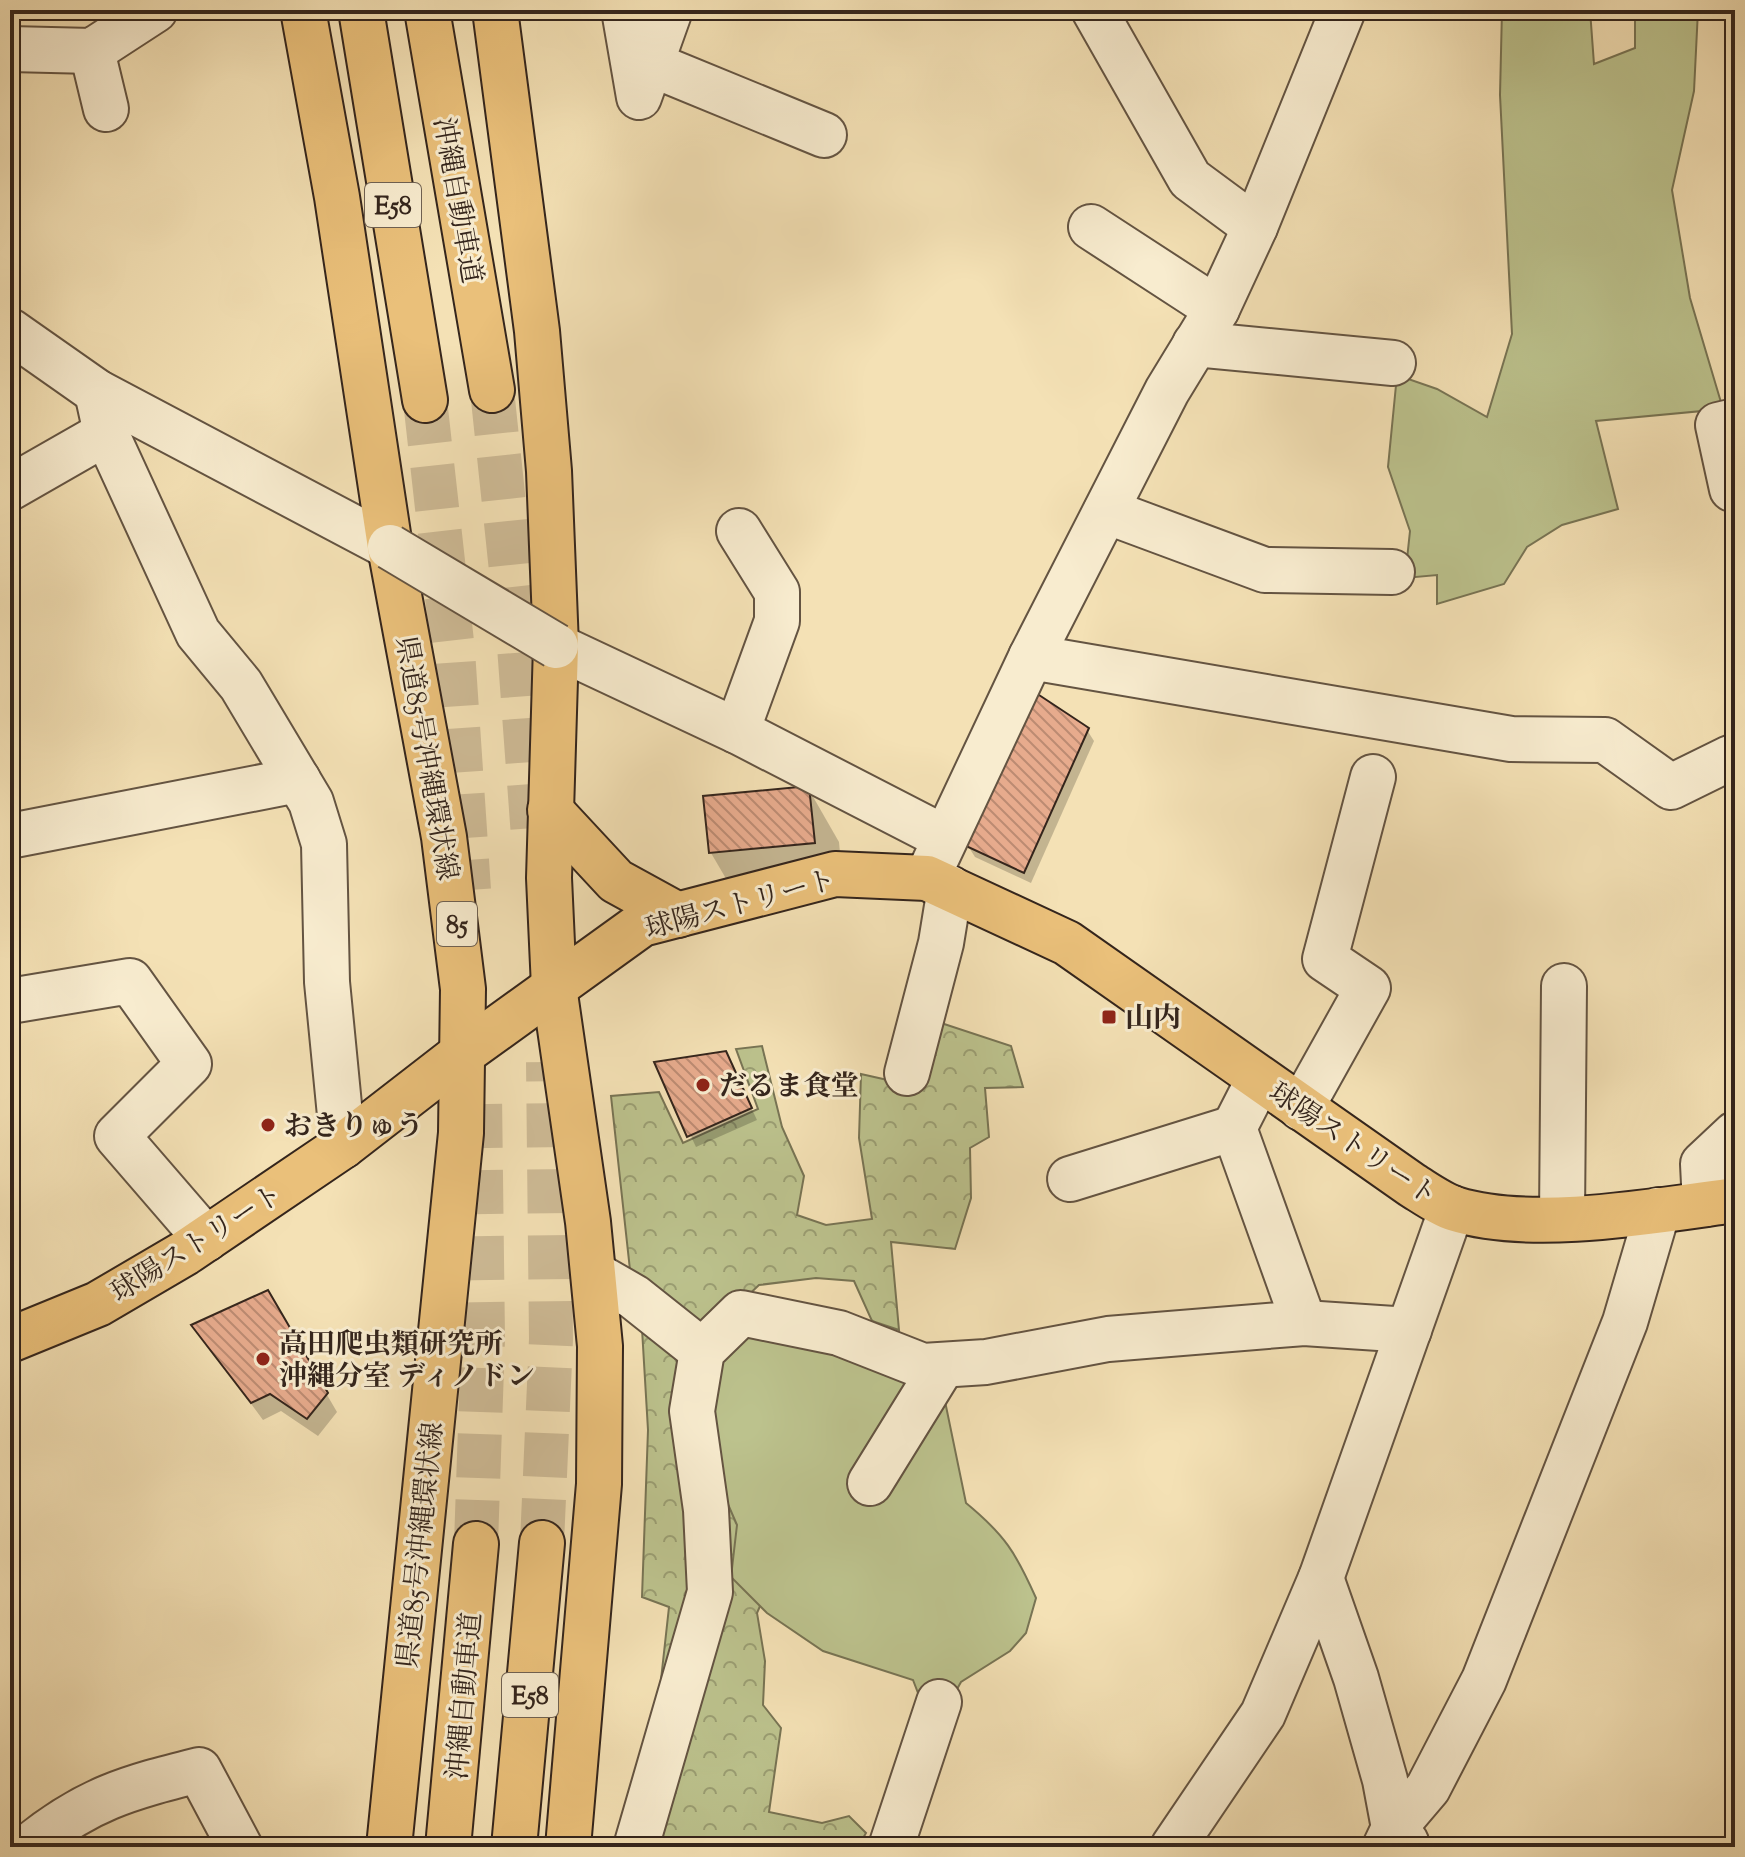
<svg xmlns="http://www.w3.org/2000/svg" width="1745" height="1857" viewBox="0 0 1745 1857" font-family="'Sorts Mill Goudy','Noto Serif JP',serif">
  <style>
    .forest { fill: url(#forest-crowns); stroke: #787454; stroke-width: 2 }
    .park { fill: #bcc28d; stroke: #787454; stroke-width: 2 }
    .shadow { fill: #0003 }
    .building { fill: url(#building-back-hatch); stroke: #34251c; stroke-width: 2 }
    .lines { fill: none; stroke-linecap: round; stroke-linejoin: round }
    .highway-tunnel { stroke: #cebb96; stroke-width: 44; stroke-dasharray: 44 22; stroke-linecap: butt }
    .minor-casing { stroke: #645442; stroke-width: 48 }
    .major-casing { stroke: #34251c; stroke-width: 48 }
    .highway-casing { stroke: #34251c; stroke-width: 48 }
    .minor { stroke: #f8eccf; stroke-width: 44 }
    .major { stroke: #eac07a; stroke-width: 44 }
    .highway { stroke: #eac07a; stroke-width: 44 }
    .minor-bridge-casing { stroke: #645442; stroke-width: 48; stroke-linecap: butt }
    .minor-bridge { stroke: #f8eccf; stroke-width: 44 }
    .poi-dot { fill: #8f2418; stroke: #f8eccf; stroke-width: 3 }
    .labels { text-anchor: middle; stroke-width: 6; stroke-linejoin: round; paint-order: stroke }
    .shield { fill: #f8eccf; stroke: #6f6152; stroke-width: 2 }
    .shield-label { font-size: 26px; font-weight: bold; fill: #34251c }
    .street-label { font-size: 28px; fill: #34251c; stroke: #f8eccf }
    .poi-label { font-size: 28px; font-weight: bold; fill: #34251c; stroke: #f8eccf; text-anchor: start }
  </style>
  <defs>
    <pattern id="forest-crowns" width="20" height="18" patternUnits="userSpaceOnUse" patternTransform="scale(2)"><rect width="20" height="18" fill="#bcc28d"/><path d="M2 6a3 3 0 1 1 6 0M12 15a3 3 0 1 1 6 0" fill="none" stroke="#9a9d72"/></pattern>
    <pattern id="building-back-hatch" width="6" height="6" patternUnits="userSpaceOnUse" patternTransform="scale(2)"><rect width="6" height="6" fill="#e7ab8d"/><path d="M-1 5l2 2M0 0l6 6M5-1l2 2" fill="none" stroke="#bc8b72"/></pattern>
  </defs>
  <rect width="100%" height="100%" fill="#f4e1b5"/>
  <filter id="stains"><feTurbulence type="fractalNoise" baseFrequency=".0025" numOctaves="4"/><feColorMatrix values="0 0 0 0 .2 0 0 0 0 .09 0 0 0 0 .02 0 0 0 .5 -.17"/></filter>
  <radialGradient id="worn" r=".72"><stop offset=".6" stop-color="#630" stop-opacity="0"/><stop offset="1" stop-color="#630" stop-opacity=".3"/></radialGradient>
  <g class="forest">
    <polygon points="932,1020 1011,1046 1023,1087 985,1088 989,1137 970,1148 971,1198 955,1249 891,1242 899,1330 872,1321 854,1281 816,1278 759,1285 703,1338 631,1279 611,1096 659,1092 683,1143 758,1109 736,1049 762,1046 782,1127 804,1176 797,1215 826,1225 872,1219 859,1138 861,1074 901,1083"/>
    <polygon points="641,1312 689,1351 778,1565 757,1613 765,1661 763,1705 781,1728 769,1812 822,1823 849,1816 866,1833 858,1847 635,1847 655,1734 669,1607 642,1597 648,1430"/>
  </g>
  <g class="park">
    <polygon points="1502,10 1590,10 1594,64 1635,48 1635,10 1698,10 1694,91 1672,190 1690,298 1723,409 1596,421 1618,509 1562,525 1527,547 1504,584 1437,604 1437,575 1405,578 1410,531 1388,467 1397,375 1437,389 1487,417 1512,334 1500,95"/>
    <path d="M737,1329L940,1377L966,1503C1005,1535 1016,1553 1036,1598L1026,1633L1010,1651L961,1682L933,1732L913,1680L823,1651L767,1613L731,1577L737,1525L700,1440L714,1351Z"/>
  </g>
  <g class="shadow">
    <polygon points="1087,730 1094,741 1031,883 975,857 968,846"/>
    <polygon points="808,788 839,842 844,897 742,906 711,853"/>
    <polygon points="657,1064 731,1065 757,1120 696,1147"/>
    <polygon points="267,1292 337,1412 318,1436 281,1411 263,1420 194,1326"/>
  </g>
  <g class="building">
    <polygon points="1036,693 1089,728 1024,873 966,846"/>
    <polygon points="809,786 815,843 709,853 703,796"/>
    <polygon points="726,1051 752,1108 687,1137 654,1062"/>
    <polygon points="268,1290 328,1393 307,1419 270,1394 251,1403 191,1325"/>
  </g>
  <g class="lines">
    <g class="highway-tunnel">
      <polyline points="492,390 519,646 534,850"/>
      <polyline points="425,400 453,651 469,890"/>
      <polyline points="542,1543 551,1339 548,1062"/>
      <polyline points="476,1544 483,1339 480,1095"/>
    </g>
    <defs>
      <g id="minor">
        <polyline points="624,10 639,97 670,10"/>
        <polyline points="1094,10 1190,179 1255,227"/>
        <polyline points="10,49 92,51 155,10"/>
        <polyline points="92,51 106,109"/>
        <polyline points="651,64 824,135"/>
        <polyline points="1091,227 1217,309"/>
        <polyline points="10,331 97,392 390,547"/>
        <polyline points="1195,344 1393,363"/>
        <polyline points="97,392 106,433 198,633 241,685 311,802 324,844 327,982 343,1146"/>
        <polyline points="10,488 106,433"/>
        <polyline points="1732,489 1718,425 1735,421"/>
        <polyline points="1106,511 1265,570 1392,572"/>
        <polyline points="556,646 737,731 943,837"/>
        <polyline points="1031,657 1511,739 1605,740 1671,787 1730,758 1735,759"/>
        <polyline points="737,731 777,621 777,592 739,531"/>
        <polyline points="10,836 298,780"/>
        <polyline points="927,878 1031,657 1167,391 1217,309 1255,227 1343,10"/>
        <polyline points="10,1001 130,981 189,1064 117,1136 206,1239"/>
        <polyline points="907,1073 941,943 950,888"/>
        <polyline points="1259,1079 1234,1128 1304,1323"/>
        <polyline points="1301,1108 1368,988 1325,959 1373,777"/>
        <polyline points="1070,1179 1234,1128"/>
        <polyline points="1705,1204 1703,1164 1735,1134"/>
        <polyline points="1562,1217 1564,986"/>
        <polyline points="594,1274 634,1297 702,1351"/>
        <polyline points="870,1483 943,1365"/>
        <polyline points="1321,1578 1356,1678 1385,1780 1394,1828 1406,1842"/>
        <path d="M28,1847C87,1799 127,1788 199,1770L240,1847"/>
        <polyline points="636,1847 710,1592 706,1510 692,1411 702,1351 741,1313 839,1333 923,1366 986,1362 1108,1339 1304,1323 1409,1330"/>
        <polyline points="891,1847 939,1702"/>
        <polyline points="1173,1847 1263,1714 1321,1578 1452,1208"/>
        <polyline points="1385,1847 1394,1828 1428,1788 1484,1680 1625,1322 1658,1210"/>
      </g>
      <g id="major">
        <polyline points="303,10 337,197 390,547 444,837 463,989 461,1133 389,1847"/>
        <polyline points="495,10 537,331 549,471 556,646 549,878 554,987 588,1222 600,1346 599,1484 568,1847"/>
        <polyline points="550,810 616,881 678,915"/>
        <path d="M10,1340L98,1304L185,1253L343,1146L463,1053L642,924L835,874L927,878L1067,943L1412,1185C1425,1193 1440,1204 1455,1209C1532,1233 1654,1211 1735,1200"/>
      </g>
      <g id="highway">
        <polyline points="361,10 425,400"/>
        <polyline points="427,10 492,390"/>
        <polyline points="448,1847 476,1544"/>
        <polyline points="514,1847 542,1543"/>
      </g>
    </defs>
    <use href="#minor" class="minor-casing"/>
    <use href="#major" class="major-casing"/>
    <use href="#highway" class="highway-casing"/>
    <use href="#minor" class="minor"/>
    <use href="#major" class="major"/>
    <use href="#highway" class="highway"/>
    <defs>
      <polyline id="minor-bridge" points="390,547 556,646"/>
    </defs>
    <use href="#minor-bridge" class="minor-bridge-casing"/>
    <use href="#minor-bridge" class="minor-bridge"/>
  </g>
  <g class="poi-dot">
    <rect x="1101" y="1009" width="16" height="16" rx="4"/>
    <circle cx="703" cy="1085" r="8"/>
    <circle cx="268" cy="1125" r="8"/>
    <circle cx="263" cy="1359" r="8"/>
  </g>
  <g class="labels">
    <g class="shield">
      <rect x="365" y="183" width="56" height="44" rx="6"/>
      <rect x="437" y="902" width="40" height="44" rx="6"/>
      <rect x="502" y="1673" width="56" height="44" rx="6"/>
    </g>
    <g class="shield-label">
      <text x="393" y="214">E58</text>
      <text x="457" y="933">85</text>
      <text x="530" y="1704">E58</text>
    </g>
    <g class="street-label">
      <text transform="translate(459 200) rotate(80)" y="10">沖縄自動車道</text>
      <text transform="translate(428 758) rotate(80)" y="10">県道85号沖縄環状線</text>
      <text transform="translate(740 903) rotate(-15)" y="10">球陽ストリート</text>
      <text transform="translate(1354 1143) rotate(34)" y="10">球陽ストリート</text>
      <text transform="translate(196 1242) rotate(-32)" y="10">球陽ストリート</text>
      <text transform="translate(419 1545) rotate(-84)" y="10">県道85号沖縄環状線</text>
      <text transform="translate(463 1696) rotate(-85)" y="10">沖縄自動車道</text>
    </g>
    <g class="poi-label">
      <text x="1125" y="1027">山内</text>
      <text x="719" y="1095">だるま食堂</text>
      <text x="284" y="1135">おきりゅう</text>
      <text x="279" y="1353">高田爬虫類研究所<tspan x="279" dy="32">沖縄分室 ディノドン</tspan></text>
    </g>
  </g>
  <rect width="1745" height="1857" fill="none" stroke="#f4e1b5" stroke-width="40"/>
  <rect x="12" y="12" width="1721" height="1833" fill="none" stroke="#34251c" stroke-width="4"/>
  <rect x="20" y="20" width="1705" height="1817" fill="none" stroke="#34251c" stroke-width="2"/>
  <rect width="100%" height="100%" filter="url(#stains)"/>
  <rect width="100%" height="100%" fill="url(#worn)"/>
</svg>
